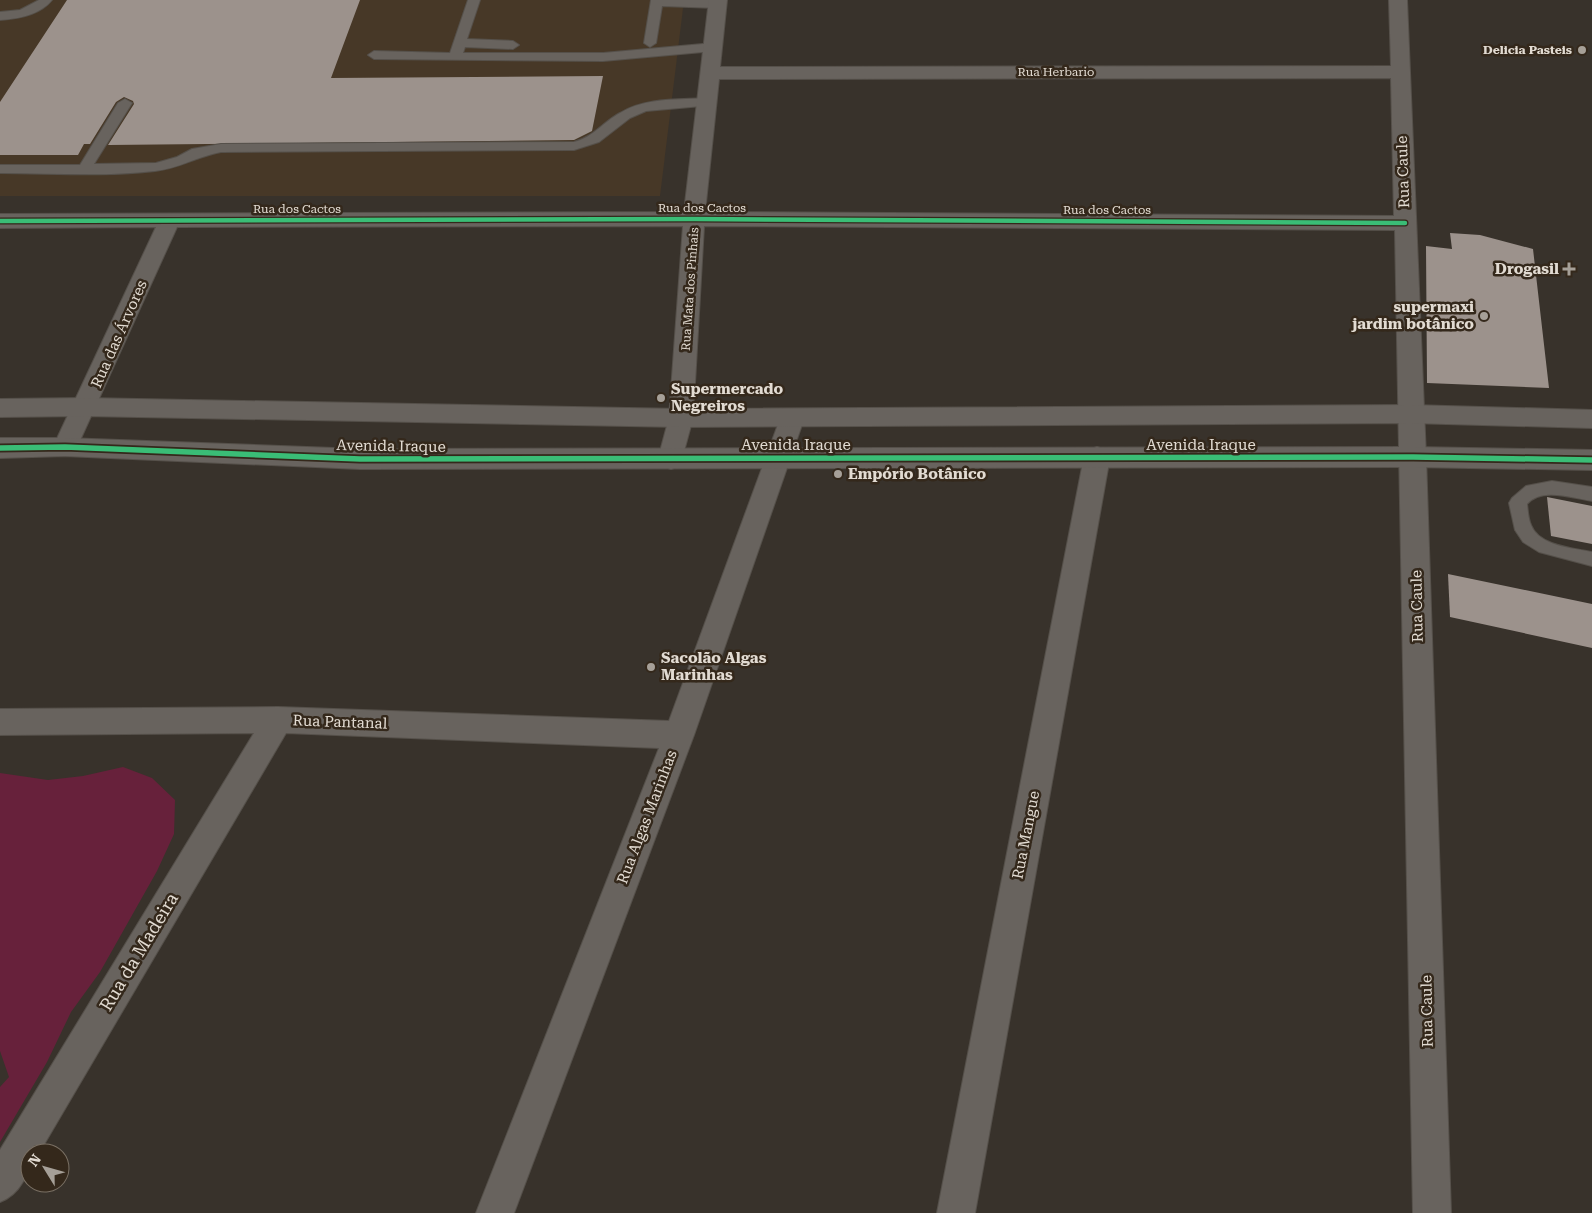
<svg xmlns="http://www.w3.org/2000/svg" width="1592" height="1213" viewBox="0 0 1592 1213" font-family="'Roboto Serif',serif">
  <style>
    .built { fill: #473827 }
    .green { fill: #67213b }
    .building { fill: #9c928c }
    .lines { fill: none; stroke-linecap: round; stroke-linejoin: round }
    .service-casing { stroke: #55504a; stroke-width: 2 }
    .minor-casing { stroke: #55504a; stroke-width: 2 }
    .tertiary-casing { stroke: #55504a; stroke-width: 2 }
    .service { fill: #68635e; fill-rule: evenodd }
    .minor { fill: #68635e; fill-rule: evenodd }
    .tertiary { fill: #68635e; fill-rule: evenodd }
    .cycleway-far1-casing { stroke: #34281b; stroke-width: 7 }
    .cycleway-casing { stroke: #34281b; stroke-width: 9 }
    .cycleway-far1 { stroke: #3abd76; stroke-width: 4.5 }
    .cycleway { stroke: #3abd76; stroke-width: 5.5 }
    .poi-dot { fill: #a6a098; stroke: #34281b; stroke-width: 2 }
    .labels { text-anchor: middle; stroke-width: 5; stroke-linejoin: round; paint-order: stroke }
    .far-poi-label { font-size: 12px; font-weight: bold; fill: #e2dbd2; stroke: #34281b; text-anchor: end }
    .far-street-label { font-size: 12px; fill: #e2dbd2; stroke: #34281b }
    .street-label { font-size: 15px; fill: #e2dbd2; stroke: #34281b }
    .poi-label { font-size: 15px; font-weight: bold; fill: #e2dbd2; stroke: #34281b; text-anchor: start }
    .near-street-label { font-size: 18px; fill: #e2dbd2; stroke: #34281b }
  </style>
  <rect width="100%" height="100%" fill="#38322b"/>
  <polygon class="built" points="0,0 684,0 660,196 0,196"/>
  <polygon class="green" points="123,767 152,778 175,800 174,834 157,871 100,972 71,1012 47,1062 0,1142 0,1087 9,1077 0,1051 0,773 48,780 83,776"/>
  <g class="building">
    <polygon points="67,0 360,0 331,78 603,76 592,131 574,140 108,145 134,104 133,101 124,97 116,102 90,144 84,144 78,155 0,155 0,102"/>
    <polygon points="1450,233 1480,235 1533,249 1549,388 1427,383 1426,246 1452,249"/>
    <polygon points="1547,497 1592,506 1592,544 1551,536"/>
    <polygon points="1448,574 1592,604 1592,648 1450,617"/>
  </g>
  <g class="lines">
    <defs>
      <g id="service">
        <path d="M39,0H52C40,15 18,19 0,20V12L20,10Z"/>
        <polygon points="468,0 480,0 467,39 513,41 519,45 513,49 465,47 463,53 603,53 714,43 720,47 714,51 603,61 374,59 368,55 374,51 450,53"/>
        <polygon points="651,0 717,0 723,4 717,8 662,6 656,43 650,47 644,43"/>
        <path d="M708,98L713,99L715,102L713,105L646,111L630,118L599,142L574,150L221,152C198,156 178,169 155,171C104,177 51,173 0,173V165H80L118,103L125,99L132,103L94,164L156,163L177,157L192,149L221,144L574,142C594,137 603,122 620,113C646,97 679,100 708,98Z"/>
        <path d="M1552,481L1592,487V501C1572,498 1542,487 1527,504C1528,511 1528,518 1531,525C1539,546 1573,548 1592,552V566L1539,552L1523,542L1515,530L1509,503L1512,498L1526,486Z"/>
      </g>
      <g id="minor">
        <path d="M709,0H727L720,67L1391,66L1389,0H1407L1426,457L1451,1213H1413L1395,230L704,226L693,418L680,466L671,469L662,466L658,459L669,418L683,226L177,227L77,447L74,454L65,456L56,454L53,447L156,227L0,228V214L684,212ZM1391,78L1394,216L705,212L719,79Z"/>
        <path d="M792,410L801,413L804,419L694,735L514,1213H476L659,748L286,733L39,1153H30C30,1174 20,1194 0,1202V1150L254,733L0,735V709L278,707L669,721L780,419L783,413Z"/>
        <polygon points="1097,447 1106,450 1110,457 975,1213 937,1213 1084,457 1088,450"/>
      </g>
      <g id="tertiary">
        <polygon points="85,398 681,409 1411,405 1592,410 1592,428 1411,423 681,427 85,416 0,417 0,399"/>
        <polygon points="0,438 65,438 360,449 1413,447 1592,450 1592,470 1413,467 360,469 65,456 0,458"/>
      </g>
    </defs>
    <use href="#service" class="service-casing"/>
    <use href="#minor" class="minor-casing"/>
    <use href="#tertiary" class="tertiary-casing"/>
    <use href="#service" class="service"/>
    <use href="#minor" class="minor"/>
    <use href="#tertiary" class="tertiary"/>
    <defs>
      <polyline id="cycleway-far1" points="0,221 694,219 1405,223"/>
      <polyline id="cycleway" points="0,448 65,447 360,459 1413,457 1592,460"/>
    </defs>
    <use href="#cycleway-far1" class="cycleway-far1-casing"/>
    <use href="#cycleway" class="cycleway-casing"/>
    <use href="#cycleway-far1" class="cycleway-far1"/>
    <use href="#cycleway" class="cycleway"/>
  </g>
  <g class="poi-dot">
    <circle cx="1582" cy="50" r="5"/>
    <path d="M1566.5 261.5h5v5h5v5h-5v5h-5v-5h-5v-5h5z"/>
    <circle cx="1484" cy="316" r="5"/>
    <circle cx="661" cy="398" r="5"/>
    <circle cx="838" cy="474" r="5"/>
    <circle cx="651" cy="667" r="5"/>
  </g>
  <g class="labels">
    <g class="far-poi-label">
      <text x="1572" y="54">Delicia Pasteis</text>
    </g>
    <g class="far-street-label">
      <text x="1056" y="76">Rua Herbario</text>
      <text x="702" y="212">Rua dos Cactos</text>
      <text x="297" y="213">Rua dos Cactos</text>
      <text x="1107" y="214">Rua dos Cactos</text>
      <text transform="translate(690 289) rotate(-86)" y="4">Rua Mata dos Pinhais</text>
    </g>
    <g class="street-label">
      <text transform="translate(1403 172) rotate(-92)" y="5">Rua Caule</text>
      <text transform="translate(119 334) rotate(-66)" y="5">Rua das Árvores</text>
      <text x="796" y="450">Avenida Iraque</text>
      <text x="1201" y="450">Avenida Iraque</text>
      <text transform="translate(391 446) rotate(1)" y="5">Avenida Iraque</text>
      <text transform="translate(1417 606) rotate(-91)" y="5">Rua Caule</text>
      <text transform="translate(340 722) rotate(2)" y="5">Rua Pantanal</text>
      <text transform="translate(647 817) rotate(-69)" y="5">Rua Algas Marinhas</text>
      <text transform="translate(1026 835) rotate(-79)" y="5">Rua Mangue</text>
      <text transform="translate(1427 1011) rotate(-91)" y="5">Rua Caule</text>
    </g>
    <g class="poi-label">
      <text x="1559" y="274" text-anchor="end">Drogasil</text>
      <text x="1474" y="312" text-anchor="end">supermaxi<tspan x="1474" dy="17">jardim botânico</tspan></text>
      <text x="671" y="394">Supermercado<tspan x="671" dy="17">Negreiros</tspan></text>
      <text x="848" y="479">Empório Botânico</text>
      <text x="661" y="663">Sacolão Algas<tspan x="661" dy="17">Marinhas</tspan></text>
    </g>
    <g class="near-street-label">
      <text transform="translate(139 952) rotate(-59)" y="6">Rua da Madeira</text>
    </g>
  </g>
  <g transform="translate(45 1168) rotate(307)"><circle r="24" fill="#34281b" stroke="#7a7064"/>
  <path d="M0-4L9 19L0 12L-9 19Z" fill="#a6a098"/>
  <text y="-8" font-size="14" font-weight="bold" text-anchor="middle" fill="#e2dbd2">N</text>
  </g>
</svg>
